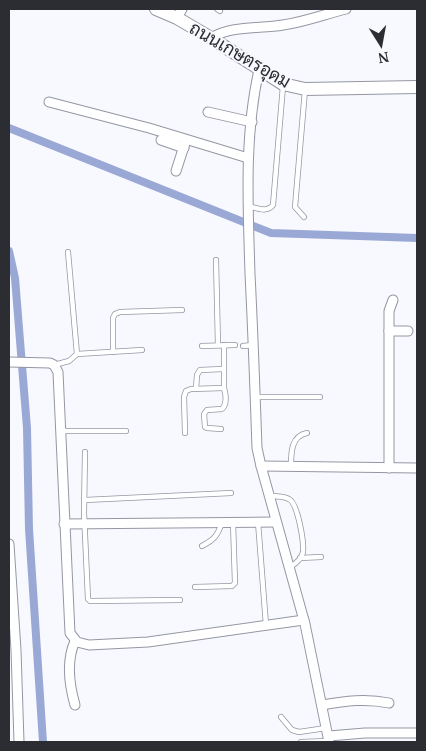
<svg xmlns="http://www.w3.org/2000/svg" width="426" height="751" viewBox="0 0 426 751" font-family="'PT Serif',Sarabun,serif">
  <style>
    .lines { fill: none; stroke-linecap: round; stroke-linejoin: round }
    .canal { stroke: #9aa8d5; stroke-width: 8 }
    .lane-casing { stroke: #9497a3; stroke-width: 6 }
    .street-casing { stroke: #9497a3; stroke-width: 11 }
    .secondary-casing { stroke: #9497a3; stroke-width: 14 }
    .lane { stroke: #fff; stroke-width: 4.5 }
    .street { stroke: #fff; stroke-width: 9 }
    .secondary { stroke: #fff; stroke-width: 12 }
    .labels { text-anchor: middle; stroke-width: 4; stroke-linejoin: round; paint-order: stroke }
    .street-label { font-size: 18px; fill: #2c2d32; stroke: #f8f9fe }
  </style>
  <rect width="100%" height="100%" fill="#f8f9fe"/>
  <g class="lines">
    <g class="canal">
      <polyline points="9,128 271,233 417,238"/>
      <polyline points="9,251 15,278 27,428 29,529 43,742"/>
    </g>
    <defs>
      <g id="lane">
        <polyline points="217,9 220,11"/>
        <path d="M248,206C257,208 267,213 273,205L283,86"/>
        <polyline points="304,217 295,207 305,90"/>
        <polyline points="216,260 218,345"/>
        <polyline points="202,346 235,345"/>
        <polyline points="243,346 253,345"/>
        <polyline points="113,352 113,318 115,314 120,312 182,310"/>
        <polyline points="77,354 142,350"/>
        <polyline points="54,365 69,361 77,354 68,252"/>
        <polyline points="196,389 197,375 200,370 223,369"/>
        <polyline points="256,397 320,397"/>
        <path d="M221,429L207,428L205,427L204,414L207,410L222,409C227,404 226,395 224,388"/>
        <polyline points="60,431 126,431"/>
        <polyline points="185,433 184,397 186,391 191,389 224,388 224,345"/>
        <polyline points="85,452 84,513 88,599 90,601 180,600"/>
        <path d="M291,466C291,453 291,436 307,433"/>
        <path d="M269,496C276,496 283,496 289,499C298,504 304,542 303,552C302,559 295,564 290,567"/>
        <polyline points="85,500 231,493"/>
        <polyline points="258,522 266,625"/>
        <path d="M202,546C215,539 217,536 222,523"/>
        <polyline points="300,558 321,557"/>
        <polyline points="195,587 232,586 235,583 233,522"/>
        <polyline points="281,717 292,730 299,732 326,728"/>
        <polyline points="301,742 329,741"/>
      </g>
      <g id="street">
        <polyline points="177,18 182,9"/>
        <path d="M211,38C233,25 259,29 283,25C305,22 325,14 346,9"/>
        <path d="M259,70C244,136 248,206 250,274C253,332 255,390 257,448L261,466L305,624L329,742"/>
        <polyline points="49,102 149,128 248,158"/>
        <polyline points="208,112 252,122"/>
        <polyline points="161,140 184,148"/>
        <polyline points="176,171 186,140"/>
        <polyline points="389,331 408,331"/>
        <polyline points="9,362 50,363 54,365 58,372 70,633 77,642 89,645 148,642 304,620"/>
        <polyline points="261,466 417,468"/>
        <polyline points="389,468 389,311 393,300"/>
        <polyline points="64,524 276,522"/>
        <polyline points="9,544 16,650 19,742"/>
        <path d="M75,705C69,684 66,661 75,641"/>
        <path d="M322,705C345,701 366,698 389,703"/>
        <polyline points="329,736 365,733 417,733"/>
      </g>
      <polyline id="secondary" points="156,9 177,18 211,38 283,84 305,89 417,87"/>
    </defs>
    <use href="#lane" class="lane-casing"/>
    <use href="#street" class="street-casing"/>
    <use href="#secondary" class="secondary-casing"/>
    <use href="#lane" class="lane"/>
    <use href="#street" class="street"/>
    <use href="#secondary" class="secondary"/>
  </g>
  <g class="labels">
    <g class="street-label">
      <text transform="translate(240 55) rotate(30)" y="6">ถนนเกษตรอุดม</text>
    </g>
  </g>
  <rect width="426" height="751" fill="none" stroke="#2c2d32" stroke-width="20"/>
  <g transform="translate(381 45) rotate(169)" stroke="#f8f9fe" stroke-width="4" paint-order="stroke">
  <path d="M0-4L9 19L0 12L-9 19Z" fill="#2c2d32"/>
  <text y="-8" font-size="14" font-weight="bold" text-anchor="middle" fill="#2c2d32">N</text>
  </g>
</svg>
